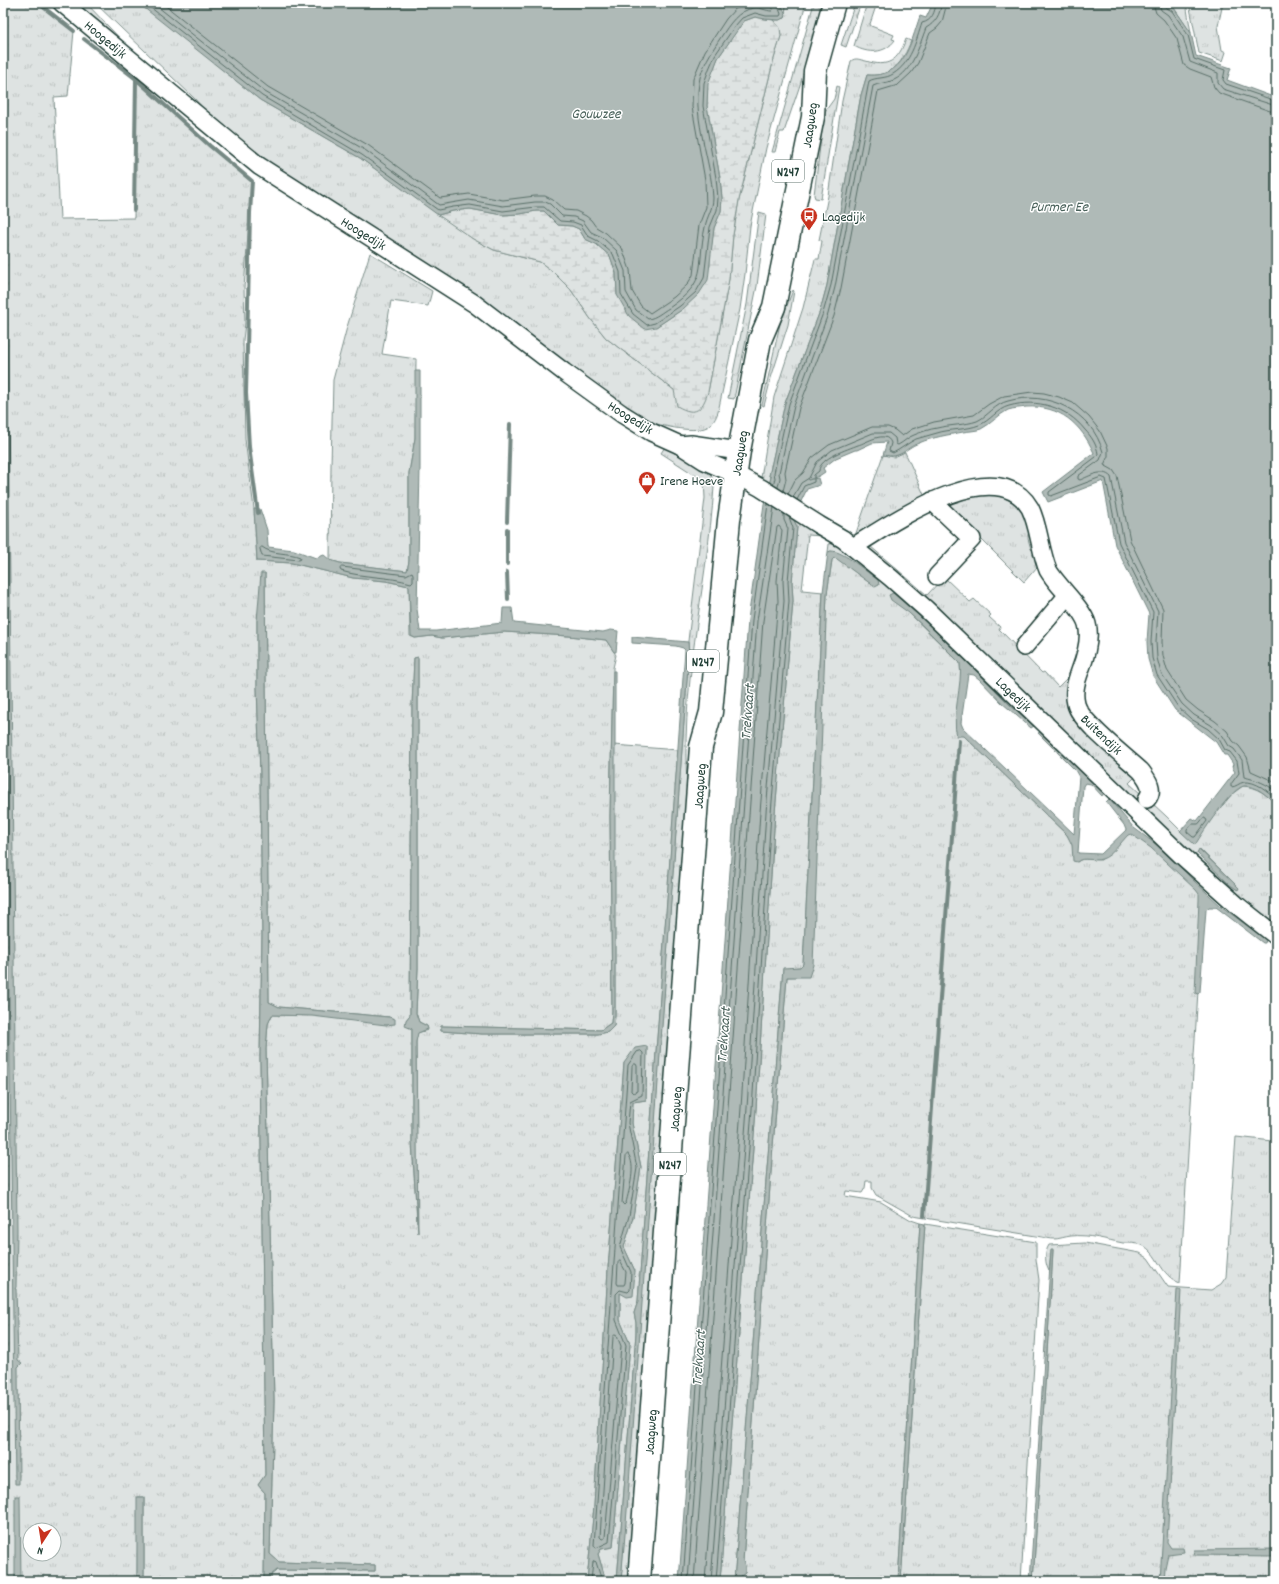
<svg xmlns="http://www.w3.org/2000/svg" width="1279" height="1584" viewBox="0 0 1279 1584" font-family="Dekko,sans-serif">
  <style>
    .grass { fill: url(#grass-tufts); stroke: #7e908b; fill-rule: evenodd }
    .wetland { fill: url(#wetland-marsh); stroke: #7e908b }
    .water { fill: #afbab7; stroke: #758883 }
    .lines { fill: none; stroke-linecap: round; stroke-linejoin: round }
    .shore { stroke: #596f68; stroke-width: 1 }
    .stream { stroke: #758883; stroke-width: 4 }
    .minor-casing { stroke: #1f3d34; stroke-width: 20 }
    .major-casing { stroke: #1f3d34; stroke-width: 25 }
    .minor { stroke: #fff; stroke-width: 17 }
    .major { stroke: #fff; stroke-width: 22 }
    .labels { text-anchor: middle; stroke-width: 3; stroke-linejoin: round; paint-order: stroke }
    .shield { fill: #fff; stroke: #627771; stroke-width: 1 }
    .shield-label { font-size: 13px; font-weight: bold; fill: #1f3d34 }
    .street-label { font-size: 14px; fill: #1f3d34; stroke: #fff }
    .poi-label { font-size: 14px; fill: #1f3d34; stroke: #fff; text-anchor: start }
    .water-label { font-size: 15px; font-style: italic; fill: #4a625b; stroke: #fff }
  </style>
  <defs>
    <pattern id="grass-tufts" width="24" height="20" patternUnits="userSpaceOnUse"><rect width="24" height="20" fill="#dee3e2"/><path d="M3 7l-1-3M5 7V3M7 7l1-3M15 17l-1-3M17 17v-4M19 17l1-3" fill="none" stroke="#bec4c2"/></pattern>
    <pattern id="wetland-marsh" width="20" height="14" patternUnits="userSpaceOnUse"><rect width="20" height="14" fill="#dee3e2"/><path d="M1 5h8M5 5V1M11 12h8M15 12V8" fill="none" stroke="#bec4c2"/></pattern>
  </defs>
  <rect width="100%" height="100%" fill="#fff"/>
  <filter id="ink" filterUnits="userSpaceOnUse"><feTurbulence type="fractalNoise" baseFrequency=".025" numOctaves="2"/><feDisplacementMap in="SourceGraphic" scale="8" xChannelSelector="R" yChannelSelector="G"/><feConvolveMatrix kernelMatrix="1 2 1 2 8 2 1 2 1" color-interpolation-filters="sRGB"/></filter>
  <g filter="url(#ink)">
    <g class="grass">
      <path d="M3,3H38L74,31L68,96L54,97L60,219L134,218L136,79L252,181L244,288L245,323L243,340L245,439L254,509L257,561L292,563L353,578L385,581L409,586L410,636L415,638L432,636L442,638L504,632L569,636L606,640L616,655L613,668L610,816L612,1011L611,1023L601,1030L441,1026V1031L482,1034H598L608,1032L614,1026L615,1015L614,745L678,750L638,1301L634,1313L636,1323V1333L617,1581H606L598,1554L601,1549L613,1547L630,1344L620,1320V1293L635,1271L624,1247L633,1217L641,1167L632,1123L633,1102L646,1100L647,1046L624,1063L608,1269L594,1506L587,1581H271V1575L277,1570L375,1571V1565L279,1562L270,1554L274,1401L266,1049L268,1024L272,1015L389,1017L279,1007L269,1002L265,573L257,620V687L260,774L262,936L260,1057L265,1475L258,1485L265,1493L264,1581H144V1497H138L137,1581H3ZM414,658H418V968L416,1013L419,1022L427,1026L428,1030L417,1033L416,1042L417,1222L412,1142V1029L406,1020L410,1015L412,706ZM30,1530H54V1554H30Z"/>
      <polygon points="69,3 86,3 130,49"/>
      <path d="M95,3H141L260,100L360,158L473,239L494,250L540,262L552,271L571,290L590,318L606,338L674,390L708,392L729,279L733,235L739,200L773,62L781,36L780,28L773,20H779L785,18L786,3H806L766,148L750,226L745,274L740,309L718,412C716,418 713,424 707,427C693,434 656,425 642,419L300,187L219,126L194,98Z"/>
      <polygon points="814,3 823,3 800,85 784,132 780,132 775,152 772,152"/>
      <polygon points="855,3 861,3 846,47 841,45"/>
      <path d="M867,3H877L870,24L871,26L894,35L892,39L895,40C885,54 868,54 854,46Z"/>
      <polygon points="1164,3 1186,3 1191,33 1174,8"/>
      <polygon points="1189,3 1223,3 1218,26 1222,50 1226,52 1223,61 1199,53"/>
      <path d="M906,39L911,41C902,63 893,77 867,75L861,95L827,285L820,311L785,403L769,476L771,477L769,486L762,481L761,478L774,397L803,308L815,259H819L822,241L819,240L828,196L842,101L851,61C856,57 860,60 866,61C888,68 898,61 906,39Z"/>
      <polygon points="837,86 839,87 821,199 815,198 814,195 822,130 826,110 834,99"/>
      <polygon points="759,212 766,214 757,286 734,399 728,398 747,304"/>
      <polygon points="370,253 432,291 428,306 391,301 382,354 416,359 415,438 409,473 409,561 407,571 340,563 330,560 331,466 333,380 347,327"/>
      <polygon points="793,290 794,291 788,325 771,378 764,406 762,405 780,324"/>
      <path d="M665,447C677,453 702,461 709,472C713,477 713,482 714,487C707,590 678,692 688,796L630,1581H621L689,653L688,641L705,498L704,481L661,453Z"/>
      <polygon points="905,452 925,497 855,536 883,455 894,457"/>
      <polygon points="984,491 1018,503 1029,524 1028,539 1031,549 1037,554 1038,566 1024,582 951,509 949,504 950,501"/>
      <polygon points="793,518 821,536 808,535 802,590 823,592 803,964 800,967 783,969 734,1581 720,1581 756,1109 775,813 793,601 792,582 797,527"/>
      <path d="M839,543L870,567L1035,724L1034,726L1010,705L964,658L909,613L960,663L961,677L956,731L964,736L1067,835L1071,841L1077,862L1082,859L1101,860L1130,829L1204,893L1180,1283C1159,1275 1159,1253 1142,1245C1136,1243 1129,1243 1123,1243C1107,1240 1088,1234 1071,1236C1057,1238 1058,1241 1042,1237L913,1216L876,1195L872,1188V1181H866L865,1188L862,1193L846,1191L845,1196L881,1202L911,1220L920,1223L898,1581H740L741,1576L745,1573V1566L743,1561L772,1158L787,977L809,976L827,594L832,560L834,558H837L875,587L831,551L828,552L829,544Z"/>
      <polygon points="866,545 870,546 927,595 944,577 970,602 974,599 991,615 989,617 1000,627 999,629 1042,673 1044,672 1058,687 1071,674 1093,735 1093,740 1126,771 1132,771 1137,775 1129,783 1141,794 1134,801 866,550"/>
      <path d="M1243,786C1257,787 1267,795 1276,804V930L1143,813L1152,803L1166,816L1181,831L1223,805L1232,794ZM1200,849L1239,888L1237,890L1197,853Z"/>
      <path d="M1276,1115V1581H1033L1051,1287L1053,1250H1051L1049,1271C1045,1264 1044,1253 1049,1245L1085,1243L1140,1253L1148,1258L1168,1287L1211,1290L1221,1284L1226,1277L1236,1137L1273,1141Z"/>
      <polygon points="925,1224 1036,1242 1036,1259 1039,1280 1021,1581 901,1581"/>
    </g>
    <path class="wetland" d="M755,17L773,20L780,28L781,36L773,62L739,200L733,235L729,279L708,392C702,410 696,417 677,406L674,390L606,338L590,318L571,290L552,271L540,262L494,250L473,239L438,215L453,211L470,209L502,215L520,214L536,211H544L558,225L572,226L579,229L585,239L596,244L610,256L616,273L617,295L656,327L683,309L710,266V256L714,228L721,211L722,198L720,178L707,106V84L718,58L738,28L744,21Z"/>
    <g class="water">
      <polygon points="138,3 781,3 786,15 785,18 779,20 765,19 755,17 744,21 718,58 708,84 707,106 720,178 722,198 721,211 714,228 708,280 699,294 683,309 656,327 645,329 629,316 617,295 616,273 610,256 596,244 585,239 579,229 572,226 558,225 544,211 536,211 520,214 502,215 470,209 453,211 438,215 360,158 260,100"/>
      <path d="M933,3H1164L1174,8L1187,27L1191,33L1196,56L1231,68L1227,80L1276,98V804C1268,797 1257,785 1244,786C1231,788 1203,832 1195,845L1180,831L1192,818L1197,821L1235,772L1232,767L1233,764L1227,755H1224L1216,742L1175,710L1153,676L1148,659L1147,642L1149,614L1115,545L1103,481L1048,502L1043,492L1094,453C1081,424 1060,405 1026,407C1021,408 1014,408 1008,410C998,415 991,424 981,429C976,431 968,431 963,432C948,435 933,437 919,443C903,449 903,459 883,455L887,442L872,443L857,450H855L836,458L823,468L825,472L819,476L808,480L818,478L820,485L807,489L793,518L797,527L792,582L793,601L775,813L756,1109L720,1581H679L748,620L764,504L771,477L769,476L785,403L820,311L827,285L861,95L867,75C904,78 910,45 920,16L926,18Z"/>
      <polygon points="4,309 7,310 17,1230 16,1287 15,1289 16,1289 18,1360 22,1363 18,1367 19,1484 15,1484 5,661"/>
      <polygon points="415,371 420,371 420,468 417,609 420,631 436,631 502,623 503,608 512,608 514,623 603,632 611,630 618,631 616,652 614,652 606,640 569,636 504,632 442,638 432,636 415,638 411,636 409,586 386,581 353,578 292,563 257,561 254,509 260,509 267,530 268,547 294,550 316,558 324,555 330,560 340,563 407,571 409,561 409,473 415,438"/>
      <path d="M831,551C844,551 866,572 878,580L879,585L875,587L837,559L834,558L832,560L827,594L813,965L809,977H787L772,1158L743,1561L745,1566V1573L741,1576L740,1581H734L783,968L800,967L803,964L823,592L828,552Z"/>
      <polygon points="261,573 265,573 269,1002 279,1007 389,1017 395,1019 395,1024 386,1025 312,1016 272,1015 268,1024 266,1049 274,1401 270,1554 279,1562 375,1565 375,1571 277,1570 271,1575 271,1581 264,1581 265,1493 258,1485 265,1475 260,1057 262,936 260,774 257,687 257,621"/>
      <path d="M893,593L939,633L1010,705L1034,726L1031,728L1002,703L979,679L974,675L968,674L961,723L963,728L1074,834L1079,777L1075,770L1038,733L1040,732L1104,793L1102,796L1091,784L1085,783L1083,786L1078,853L1101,854L1126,830L1124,825L1106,802L1109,799L1134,828L1165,851L1193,880L1221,906L1266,940L1265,943H1263L1216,907H1209L1206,910L1200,992L1198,994L1195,993L1199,900V894L1196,890L1151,848L1131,834L1128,835C1121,842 1112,856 1102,859C1094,862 1083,856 1077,862L1073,861L1072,845L1067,835L964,736H957C951,718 963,684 960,663L923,626L909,613L891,600L889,595Z"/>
      <polygon points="632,637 688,642 689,653 627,1511 621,1581 617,1581 636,1333 636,1323 634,1313 638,1301 644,1218 685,650 683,648 676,646 632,643"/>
      <polygon points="418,657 418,968 416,1013 419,1022 427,1026 428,1029 418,1033 416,1042 418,1233 412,1142 412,1029 405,1026 406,1020 410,1015 412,706 414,658"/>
      <polygon points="613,671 615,671 615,1015 614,1026 608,1032 598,1034 482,1034 441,1031 441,1026 601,1030 611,1023 612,1011 610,816"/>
      <polygon points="1199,849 1239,888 1238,890 1230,885 1197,853"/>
      <polygon points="647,1046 646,1100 633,1102 632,1123 641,1167 633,1217 624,1247 635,1271 633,1296 627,1297 620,1293 620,1320 630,1344 613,1547 601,1549 598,1554 606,1581 587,1581 594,1506 608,1269 624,1063 635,1048"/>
      <polygon points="920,1223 925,1224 901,1581 898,1581"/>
      <polygon points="1051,1249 1053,1249 1051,1287 1033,1581 1030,1581"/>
      <polygon points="1177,1290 1181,1290 1167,1542 1171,1548 1183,1548 1184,1552 1168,1554 1165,1568 1164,1581 1160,1581"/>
      <polygon points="15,1496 20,1496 21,1581 15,1581"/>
      <rect x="137" y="1497" width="7" height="84"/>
      <polygon points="1276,1549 1276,1556 1194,1555 1195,1550"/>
    </g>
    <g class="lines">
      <g class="shore">
        <polyline points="145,3 262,96 362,155 438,210 453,207 470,205 503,211 536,207 544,207 560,221 573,222 581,225 588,236 598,241 613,254 620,272 621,294 633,314 647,325 655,323 680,306 696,292 704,278 710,227 717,210 718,198 716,178 703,106 704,83 709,69 715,55 735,26 742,18 755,13 766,16 780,16 781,14 777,3"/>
        <path d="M153,3L265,92L365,150L439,205L469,200L503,206L535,202H545L550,204L562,216L574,217L583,221L591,232L602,237L617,251L625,271L626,292L636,310L648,319C656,318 662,312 669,308C710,280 696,268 705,227C707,216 713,209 713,198C711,159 693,122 699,83C701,67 712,51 721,37C729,25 738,10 754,8C760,7 766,11 772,11L773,9L772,3"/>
        <polyline points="162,3 268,87 368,145 440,198 469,194 503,200 535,196 545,196 553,200 564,210 576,211 586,216 591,220 596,227 606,233 622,248 630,270 632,291 641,306 650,313 674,297 687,285 693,275 699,225 706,207 705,180 692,107 693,79 705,51 726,19 735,9 749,3"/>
        <polyline points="1153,3 1156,13 1164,20 1177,39 1184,65 1190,69 1211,77 1214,87 1219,93 1270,111 1276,112"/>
        <polyline points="1159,3 1161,10 1168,15 1183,37 1190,62 1218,73 1218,83 1223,89 1276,106"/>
        <polyline points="1164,3 1165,7 1172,11 1188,35 1194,59 1225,70 1223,80 1226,84 1276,101"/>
        <polyline points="3,353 6,666 3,668"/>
        <path d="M773,485L775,478L774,473L789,404L823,313L831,285L869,81C876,77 886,79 893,74C911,63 916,41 922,23C932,21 935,12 936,3"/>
        <path d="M778,487L780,478L779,473L794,406L828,314L835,287L873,86C879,83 887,83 894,80C913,71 919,46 926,28C935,23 941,14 941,3"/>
        <polyline points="783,491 786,479 785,472 799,408 834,316 841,288 878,91 898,85 911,73 918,63 930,33 937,28 942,22 947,3"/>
        <polyline points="788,494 795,480 803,473 812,458 829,445 872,427 888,427 895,430 902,436 912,429 934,422 974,415 989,404 1004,396 1032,392 1044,393 1059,397 1073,403 1089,417 1100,431 1108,448 1108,456 1104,465 1113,470 1117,476 1130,540 1163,609 1162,642 1163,656 1167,670 1186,700 1198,710 1215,721 1227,731 1233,741 1239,746 1247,757 1251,771 1271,780 1276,784"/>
        <path d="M793,497L801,483L809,478L817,462L832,450L873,433H889L895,438L896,444L898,445C904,442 908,437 914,435C921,432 930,429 937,428C949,425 966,425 977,421C988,416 995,404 1008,401C1047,390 1092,411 1103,452L1100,460L1078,476V479L1080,480C1090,476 1102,468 1111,477L1124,542L1158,611L1156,642L1157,658L1161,673L1182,704L1194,715L1211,725L1223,736L1229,746L1234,749L1242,760L1244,777C1256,780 1267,783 1276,792"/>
        <path d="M797,500L804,486L814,482V475L819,471C819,458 848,449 858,445C866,443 886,429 891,443L889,451L893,453C901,449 908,443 916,439C923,437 930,435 937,433C949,429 967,430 979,425C990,421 997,409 1009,406C1037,398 1067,407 1085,430C1091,436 1097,445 1098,454L1096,457L1049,492V495L1051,496L1101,477L1106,479L1119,543L1153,612L1151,642L1152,658L1157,675L1178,707L1191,719L1208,729L1219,739L1225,750L1230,752L1237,761L1239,773L1231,784V787C1236,787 1239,783 1244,782C1256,781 1268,791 1276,799"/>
        <path d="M262,547C272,555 288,552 300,557L301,559L299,560L262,556L260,549Z"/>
        <path d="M342,567L406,575L412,572L413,574V581L411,583C388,576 364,578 341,571L340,569Z"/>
        <polygon points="1204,818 1206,819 1207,821 1195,837 1193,837 1187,832 1187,830 1192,824 1198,824"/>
        <polygon points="641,1051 643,1053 642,1095 630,1101 628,1123 637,1168 629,1216 620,1247 631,1272 630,1290 628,1292 620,1290 616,1294 616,1320 626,1345 609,1542 596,1548 594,1545 628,1065 637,1052"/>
        <polygon points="634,1064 636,1064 637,1066 637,1091 633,1093 631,1091 632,1067"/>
        <path d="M628,1154C637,1165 629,1190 626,1203L624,1205L622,1203L626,1156Z"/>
        <polygon points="620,1261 626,1272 625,1283 624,1285 618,1285 617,1283 618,1263"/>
        <polygon points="615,1335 617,1336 621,1346 605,1538 602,1539 600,1537 613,1337"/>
        <polyline points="591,1581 593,1562 595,1561 596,1562 602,1581"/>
        <polyline points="683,1581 752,620 768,504"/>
        <polyline points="688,1581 757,621 774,507"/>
        <polyline points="694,1581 763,621 777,527 779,526 782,530 777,581 778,601 760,812 741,1108 705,1581"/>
        <polyline points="711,1581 747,1108 766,812 784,601 783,581 788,529 784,520 784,514"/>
        <polyline points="716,1581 752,1109 771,813 789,601 788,581 793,528 789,517"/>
      </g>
      <g class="stream">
        <polyline points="38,3 74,31"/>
        <polyline points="84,39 136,79 210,146 252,181 250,213 246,393 249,447 258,513"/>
        <polyline points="134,210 136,79"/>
        <polyline points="3,235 4,293 3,293"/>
        <polyline points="507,522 510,424"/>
        <polyline points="507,529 507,564"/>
        <polyline points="507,572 508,599"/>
        <polyline points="924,1216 959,741"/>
      </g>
      <defs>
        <g id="minor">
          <polyline points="62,3 259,166 475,304 564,372 622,414 651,432 680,445 705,461 735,474 761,488 819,525 843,539 891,578 926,609 1180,854 1238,906 1276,936"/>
          <polyline points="680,445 691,444 739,451"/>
          <polyline points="932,501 972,539 937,576"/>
          <path d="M853,547C890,524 996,450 1030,508C1039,526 1040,551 1048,570C1057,586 1082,607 1087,624C1091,638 1085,658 1080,671C1076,682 1073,692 1076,704C1080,722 1126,757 1141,771C1147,779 1155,789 1147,799"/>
          <polyline points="1024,647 1067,596"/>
        </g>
        <polyline id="major" points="639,1581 701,747 711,712 729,520 739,451 760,340 774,307 813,117 815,71 834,3"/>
      </defs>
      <use href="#minor" class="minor-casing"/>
      <use href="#major" class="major-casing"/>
      <use href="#minor" class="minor"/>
      <use href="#major" class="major"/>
    </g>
  </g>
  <defs>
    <symbol id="bus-pin" viewBox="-11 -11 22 30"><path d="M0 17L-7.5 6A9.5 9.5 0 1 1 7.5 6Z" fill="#c8321e" stroke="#fff"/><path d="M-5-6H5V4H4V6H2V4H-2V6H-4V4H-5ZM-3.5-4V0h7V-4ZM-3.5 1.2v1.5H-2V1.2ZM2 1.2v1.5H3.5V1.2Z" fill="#fff"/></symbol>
    <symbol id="shop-pin" viewBox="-11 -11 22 30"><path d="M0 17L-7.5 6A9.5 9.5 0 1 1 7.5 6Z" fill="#c8321e" stroke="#fff"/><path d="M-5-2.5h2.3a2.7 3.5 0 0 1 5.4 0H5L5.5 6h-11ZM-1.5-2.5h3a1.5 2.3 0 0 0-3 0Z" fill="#fff"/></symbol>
  </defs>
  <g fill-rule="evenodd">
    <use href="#bus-pin" x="799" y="206" width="20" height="27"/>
    <use href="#shop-pin" x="637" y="470" width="20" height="27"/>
  </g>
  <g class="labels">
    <g class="shield">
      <rect x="772" y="160" width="32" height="22" rx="3"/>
      <rect x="687" y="650" width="32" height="22" rx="3"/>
      <rect x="654" y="1153" width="32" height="22" rx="3"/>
    </g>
    <g class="shield-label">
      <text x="788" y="176">N247</text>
      <text x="703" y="666">N247</text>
      <text x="670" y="1169">N247</text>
    </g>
    <g class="street-label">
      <text transform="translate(106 39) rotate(40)" y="5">Hoogedijk</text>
      <text transform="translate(809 125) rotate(-82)" y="5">Jaagweg</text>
      <text transform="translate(364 233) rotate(32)" y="5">Hoogedijk</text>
      <text transform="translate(631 417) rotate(32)" y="5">Hoogedijk</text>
      <text transform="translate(739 453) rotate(-81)" y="5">Jaagweg</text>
      <text transform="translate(1014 694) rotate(44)" y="5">Lagedijk</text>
      <text transform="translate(1102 734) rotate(44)" y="5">Buitendijk</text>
      <text transform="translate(699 786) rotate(-86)" y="5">Jaagweg</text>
      <text transform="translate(675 1109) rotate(-86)" y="5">Jaagweg</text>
      <text transform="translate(650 1432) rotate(-86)" y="5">Jaagweg</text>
    </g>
    <g class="poi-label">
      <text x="822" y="221">Lagedijk</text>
      <text x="660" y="485">Irene Hoeve</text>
    </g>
    <g class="water-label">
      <text x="596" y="118">Gouwzee</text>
      <text x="1059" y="211">Purmer Ee</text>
      <text transform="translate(747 712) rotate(-86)" y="5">Trekvaart</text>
      <text transform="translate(723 1035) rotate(-86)" y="5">Trekvaart</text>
      <text transform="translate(698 1358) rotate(-86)" y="5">Trekvaart</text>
    </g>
  </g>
  <rect width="1279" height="1584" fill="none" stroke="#fff" stroke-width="16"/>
  <rect x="8" y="8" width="1263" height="1568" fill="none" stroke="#1f3d34" stroke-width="1.5" filter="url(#ink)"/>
  <g transform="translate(42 1542) rotate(192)"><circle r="19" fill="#ffffff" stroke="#a5b1ae"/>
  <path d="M0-3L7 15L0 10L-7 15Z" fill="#c8321e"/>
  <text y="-6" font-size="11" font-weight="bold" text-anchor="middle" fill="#1f3d34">N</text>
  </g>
</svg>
